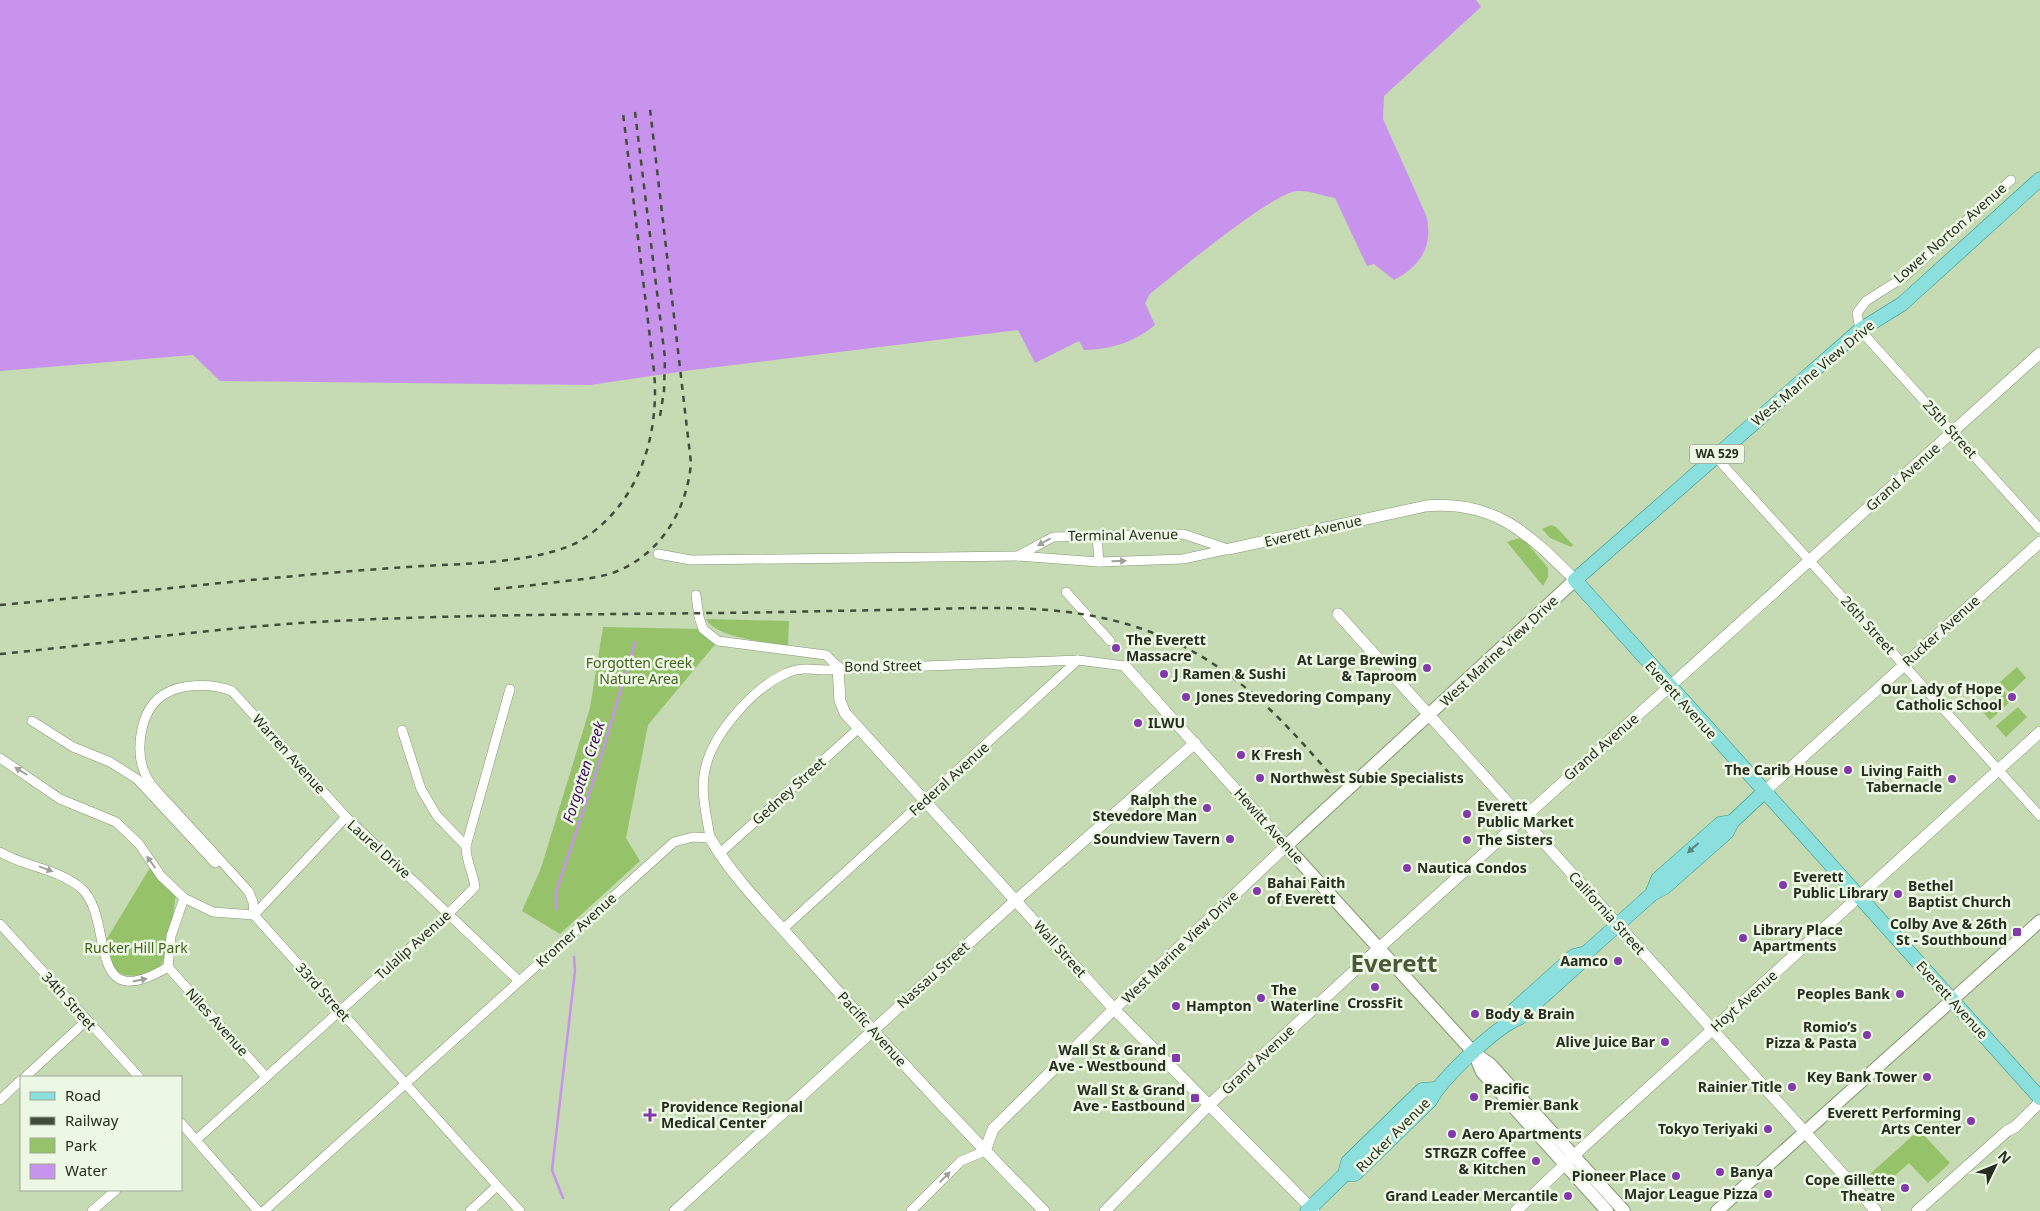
<svg xmlns="http://www.w3.org/2000/svg" width="2040" height="1211" viewBox="0 0 2040 1211" font-family="'Noto Sans',sans-serif">
  <style>
    .green { fill: #96c26a }
    .water { fill: #c893ec }
    .lines { fill: none; stroke-linecap: round; stroke-linejoin: round }
    .stream { stroke: #c893ec; stroke-width: 2.5 }
    .minor-casing { stroke: #839772; stroke-width: 10 }
    .tertiary-casing { stroke: #839772; stroke-width: 12 }
    .secondary-casing { stroke: #839772; stroke-width: 14 }
    .primary-casing { stroke: #35938a; stroke-width: 15 }
    .minor { stroke: #fff; stroke-width: 9 }
    .tertiary { stroke: #fff; stroke-width: 11 }
    .secondary { stroke: #fff; stroke-width: 12 }
    .primary { stroke: #8bdfdc; stroke-width: 14 }
    .rail { stroke: #424d39; stroke-width: 2.5; stroke-dasharray: 6 6; stroke-linecap: butt }
    .oneway { fill: #9da19a }
    .oneway2 { fill: #58867e }
    .poi-dot { fill: #8239ac; stroke: #edf8e4; stroke-width: 2 }
    .labels { text-anchor: middle; stroke-width: 5; stroke-linejoin: round; paint-order: stroke }
    .shield { fill: #edf8e4; stroke: #626b5a; stroke-width: 1 }
    .shield-label { font-size: 12px; font-weight: bold; fill: #262e1f }
    .street-label { font-size: 14px; fill: #262e1f; stroke: #edf8e4 }
    .poi-label { font-size: 14px; font-weight: bold; fill: #262e1f; stroke: #edf8e4; text-anchor: end }
    .park-label { font-size: 14px; fill: #42601e; stroke: #edf8e4 }
    .water-label { font-size: 15px; font-style: italic; fill: #3f0959; stroke: #edf8e4 }
    .town-label { font-size: 24px; font-weight: bold; fill: #485a38; stroke: #edf8e4 }
  </style>
  <rect width="100%" height="100%" fill="#c6dbb4"/>
  <g class="green">
    <polygon points="1551,525 1556,527 1573,545 1571,547 1550,538 1542,529"/>
    <polygon points="1519,538 1526,542 1548,568 1548,577 1543,586 1507,542"/>
    <path d="M706,619L789,621L788,646C768,642 715,638 706,619Z"/>
    <polygon points="603,627 703,629 718,641 648,725 626,838 640,861 560,934 522,911 541,868 590,708"/>
    <polygon points="2017,667 2026,678 2010,693 2000,682"/>
    <polygon points="2004,691 2012,700 1990,720 1982,711"/>
    <polygon points="2018,707 2027,717 2006,737 1996,726"/>
    <path d="M151,866L176,893C174,910 169,952 161,965C156,972 149,974 141,975C113,979 113,966 105,942Z"/>
    <polygon points="1919,1130 1950,1163 1928,1183 1909,1163 1882,1187 1870,1174"/>
  </g>
  <path class="water" d="M0,0H1476L1481,7L1384,96L1383,119L1426,215C1434,245 1421,266 1394,280L1374,264L1367,266L1335,198C1323,196 1308,190 1297,191C1270,194 1176,273 1150,294L1145,303L1155,325C1135,342 1109,350 1084,350L1079,341L1035,363L1018,330L692,370L590,385L220,381L193,355L0,371Z"/>
  <g class="lines">
    <g class="stream">
      <polyline points="556,909 556,893 561,877 597,770 635,642"/>
      <polyline points="563,1198 552,1170 575,971 574,957"/>
    </g>
    <defs>
      <g id="minor">
        <polyline points="2011,180 1904,277 1866,301 1857,313 1860,330 2040,529"/>
        <polyline points="1715,456 2040,816"/>
        <polyline points="1097,536 1099,562"/>
        <polyline points="658,554 691,560 1018,556 1099,562 1183,559 1229,549"/>
        <polyline points="1018,556 1053,537 1183,534 1228,549"/>
        <polyline points="1066,592 1110,641"/>
        <polyline points="696,595 699,617 703,629 718,641 826,655 838,667"/>
        <polyline points="32,721 73,747 110,762 137,779 215,863"/>
        <polyline points="402,730 421,789 437,816 466,846"/>
        <polyline points="0,758 60,799 116,822 139,844 161,876 184,898 213,912 254,915 346,817"/>
        <path d="M0,852C25,867 57,868 81,888C116,919 83,1018 168,967"/>
        <polyline points="719,854 859,728"/>
        <polyline points="0,924 139,1077"/>
        <polyline points="783,929 1078,660"/>
        <polyline points="168,967 266,1077"/>
        <polyline points="168,967 171,936 184,898"/>
        <path d="M519,981L346,817L232,691C213,683 181,683 163,695C139,711 134,754 147,778C154,791 168,802 177,813C201,839 225,865 249,892L253,902L254,915L520,1211"/>
        <polyline points="25,1077 86,1021"/>
        <polyline points="0,1100 21,1080"/>
        <polyline points="181,1123 258,1211"/>
        <path d="M196,1140L449,913L475,887C473,871 466,863 466,846L510,689"/>
        <polyline points="92,1211 116,1190"/>
        <path d="M264,1211L674,842L693,837L710,838C707,816 700,793 705,770C712,734 754,687 787,673C799,667 813,669 825,670L1078,660L1125,666"/>
        <polyline points="470,1211 497,1186"/>
        <polyline points="911,1211 961,1161 985,1151"/>
      </g>
      <g id="tertiary">
        <path d="M1229,549L1426,506C1495,500 1529,534 1575,580"/>
        <polyline points="1338,614 1876,1211"/>
        <polyline points="838,667 840,701 845,713 1114,1009 1314,1211"/>
        <polyline points="1764,792 2040,542"/>
        <path d="M710,838C735,881 772,916 804,953C881,1041 961,1127 1044,1211"/>
        <polyline points="985,1151 993,1129 1114,1009 1286,846 1125,666"/>
        <polyline points="675,1211 1014,902 1195,743"/>
        <polyline points="1105,1211 1209,1105 1379,948 2040,353"/>
        <polyline points="1516,1211 1582,1148 2040,732"/>
        <polyline points="1917,1211 2007,1131 2015,1127 2040,1102"/>
      </g>
      <g id="secondary">
        <polyline points="1575,580 1286,846 1474,1053 1490,1064 1624,1211"/>
        <polyline points="1474,1053 1482,1072 1607,1211"/>
        <polyline points="1717,1211 2040,921"/>
      </g>
      <g id="primary">
        <polyline points="2040,179 1902,304 1860,330 1575,580 2040,1098"/>
        <polyline points="1652,894 1658,879 1720,824 1732,822"/>
        <polyline points="1514,1010 1574,956 1586,953"/>
        <path d="M1345,1174H1355L1430,1101C1440,1080 1497,1026 1519,1018L1580,963L1586,953L1652,894L1665,887L1708,849L1727,832L1732,822L1764,792"/>
        <polyline points="1307,1211 1345,1174 1348,1162 1422,1090 1435,1089"/>
      </g>
    </defs>
    <use href="#minor" class="minor-casing"/>
    <use href="#tertiary" class="tertiary-casing"/>
    <use href="#secondary" class="secondary-casing"/>
    <use href="#primary" class="primary-casing"/>
    <use href="#minor" class="minor"/>
    <use href="#tertiary" class="tertiary"/>
    <use href="#secondary" class="secondary"/>
    <use href="#primary" class="primary"/>
    <g class="rail">
      <polyline points="635,112 665,358 664,391 660,416"/>
      <path d="M494,589C519,587 542,584 566,581C583,579 599,578 615,572C661,554 687,510 691,463L650,109"/>
      <path d="M0,605C141,592 281,575 422,566C464,564 548,562 583,539C639,503 660,435 654,371L623,113"/>
      <path d="M0,654C100,644 200,630 300,623C461,613 622,615 783,612C832,611 881,610 930,609C1003,607 1076,605 1145,630C1229,660 1279,715 1335,780"/>
    </g>
  </g>
  <defs><path id="oneway-solid" d="M-6-.8H1V-3.2L6.5 0L1 3.2V.8H-6Z" transform="scale(1.25)"/></defs>
  <g class="oneway">
    <use href="#oneway-solid" transform="translate(1044 542) rotate(151)"/>
    <use href="#oneway-solid" transform="translate(1119 561) rotate(-2)"/>
    <use href="#oneway-solid" transform="translate(21 771) rotate(-148)"/>
    <use href="#oneway-solid" transform="translate(151 862) rotate(-126)"/>
    <use href="#oneway-solid" transform="translate(46 869) rotate(20)"/>
    <use href="#oneway-solid" transform="translate(140 980) rotate(-11)"/>
    <use href="#oneway-solid" transform="translate(945 1177) rotate(-45)"/>
  </g>
  <use class="oneway2" href="#oneway-solid" transform="translate(1693 848) rotate(138)"/>
  <g class="poi-dot">
    <circle cx="1116" cy="648" r="5"/>
    <circle cx="1427" cy="668" r="5"/>
    <circle cx="1164" cy="674" r="5"/>
    <circle cx="1186" cy="697" r="5"/>
    <circle cx="2012" cy="697" r="5"/>
    <circle cx="1138" cy="723" r="5"/>
    <circle cx="1241" cy="755" r="5"/>
    <circle cx="1848" cy="770" r="5"/>
    <circle cx="1260" cy="778" r="5"/>
    <circle cx="1952" cy="779" r="5"/>
    <circle cx="1207" cy="808" r="5"/>
    <circle cx="1467" cy="814" r="5"/>
    <circle cx="1230" cy="839" r="5"/>
    <circle cx="1467" cy="840" r="5"/>
    <circle cx="1407" cy="868" r="5"/>
    <circle cx="1783" cy="885" r="5"/>
    <circle cx="1257" cy="891" r="5"/>
    <circle cx="1898" cy="894" r="5"/>
    <rect x="2012" y="927" width="10" height="10" rx="2.5"/>
    <circle cx="1743" cy="938" r="5"/>
    <circle cx="1618" cy="961" r="5"/>
    <circle cx="1375" cy="987" r="5"/>
    <circle cx="1900" cy="994" r="5"/>
    <circle cx="1261" cy="998" r="5"/>
    <circle cx="1176" cy="1006" r="5"/>
    <circle cx="1475" cy="1014" r="5"/>
    <circle cx="1867" cy="1035" r="5"/>
    <circle cx="1665" cy="1042" r="5"/>
    <rect x="1171" y="1053" width="10" height="10" rx="2.5"/>
    <circle cx="1927" cy="1077" r="5"/>
    <circle cx="1792" cy="1087" r="5"/>
    <circle cx="1474" cy="1097" r="5"/>
    <rect x="1190" y="1093" width="10" height="10" rx="2.5"/>
    <path d="M647.5 1107.5h5v5h5v5h-5v5h-5v-5h-5v-5h5z"/>
    <circle cx="1971" cy="1121" r="5"/>
    <circle cx="1768" cy="1129" r="5"/>
    <circle cx="1452" cy="1134" r="5"/>
    <circle cx="1536" cy="1161" r="5"/>
    <circle cx="1720" cy="1172" r="5"/>
    <circle cx="1676" cy="1176" r="5"/>
    <circle cx="1905" cy="1188" r="5"/>
    <circle cx="1768" cy="1194" r="5"/>
    <circle cx="1568" cy="1196" r="5"/>
  </g>
  <g class="labels">
    <rect class="shield" x="1689.5" y="444.5" width="55" height="19" rx="4"/>
    <g class="shield-label">
      <text x="1717" y="458">WA 529</text>
    </g>
    <g class="street-label">
      <text transform="translate(1950 233) rotate(-41)" y="5">Lower Norton Avenue</text>
      <text transform="translate(1813 373) rotate(-40)" y="5">West Marine View Drive</text>
      <text transform="translate(1950 429) rotate(48)" y="5">25th Street</text>
      <text transform="translate(1903 477) rotate(-42)" y="5">Grand Avenue</text>
      <text transform="translate(1313 531) rotate(-13)" y="5">Everett Avenue</text>
      <text transform="translate(1123 535) rotate(-1)" y="5">Terminal Avenue</text>
      <text transform="translate(1868 625) rotate(48)" y="5">26th Street</text>
      <text transform="translate(1941 631) rotate(-42)" y="5">Rucker Avenue</text>
      <text transform="translate(1499 651) rotate(-43)" y="5">West Marine View Drive</text>
      <text transform="translate(883 666) rotate(-1)" y="5">Bond Street</text>
      <text transform="translate(1681 700) rotate(48)" y="5">Everett Avenue</text>
      <text transform="translate(1601 747) rotate(-41)" y="5">Grand Avenue</text>
      <text transform="translate(289 754) rotate(48)" y="5">Warren Avenue</text>
      <text transform="translate(949 779) rotate(-42)" y="5">Federal Avenue</text>
      <text transform="translate(789 791) rotate(-42)" y="5">Gedney Street</text>
      <text transform="translate(1269 826) rotate(48)" y="5">Hewitt Avenue</text>
      <text transform="translate(379 849) rotate(42)" y="5">Laurel Drive</text>
      <text transform="translate(1607 913) rotate(48)" y="5">California Street</text>
      <text transform="translate(576 930) rotate(-42)" y="5">Kromer Avenue</text>
      <text transform="translate(413 945) rotate(-42)" y="5">Tulalip Avenue</text>
      <text transform="translate(1180 947) rotate(-44)" y="5">West Marine View Drive</text>
      <text transform="translate(1060 949) rotate(48)" y="5">Wall Street</text>
      <text transform="translate(933 975) rotate(-42)" y="5">Nassau Street</text>
      <text transform="translate(323 992) rotate(48)" y="5">33rd Street</text>
      <text transform="translate(1952 1000) rotate(48)" y="5">Everett Avenue</text>
      <text transform="translate(69 1001) rotate(48)" y="5">34th Street</text>
      <text transform="translate(1744 1001) rotate(-42)" y="5">Hoyt Avenue</text>
      <text transform="translate(217 1022) rotate(48)" y="5">Niles Avenue</text>
      <text transform="translate(872 1029) rotate(48)" y="5">Pacific Avenue</text>
      <text transform="translate(1258 1060) rotate(-43)" y="5">Grand Avenue</text>
      <text transform="translate(1393 1135) rotate(-45)" y="5">Rucker Avenue</text>
    </g>
    <g class="poi-label">
      <text x="1126" y="645" text-anchor="start">The Everett<tspan x="1126" dy="16">Massacre</tspan></text>
      <text x="1417" y="665">At Large Brewing<tspan x="1417" dy="16">&amp; Taproom</tspan></text>
      <text x="1174" y="679" text-anchor="start">J Ramen &amp; Sushi</text>
      <text x="2002" y="694">Our Lady of Hope<tspan x="2002" dy="16">Catholic School</tspan></text>
      <text x="1196" y="702" text-anchor="start">Jones Stevedoring Company</text>
      <text x="1148" y="728" text-anchor="start">ILWU</text>
      <text x="1251" y="760" text-anchor="start">K Fresh</text>
      <text x="1838" y="775">The Carib House</text>
      <text x="1942" y="776">Living Faith<tspan x="1942" dy="16">Tabernacle</tspan></text>
      <text x="1270" y="783" text-anchor="start">Northwest Subie Specialists</text>
      <text x="1197" y="805">Ralph the<tspan x="1197" dy="16">Stevedore Man</tspan></text>
      <text x="1477" y="811" text-anchor="start">Everett<tspan x="1477" dy="16">Public Market</tspan></text>
      <text x="1220" y="844">Soundview Tavern</text>
      <text x="1477" y="845" text-anchor="start">The Sisters</text>
      <text x="1417" y="873" text-anchor="start">Nautica Condos</text>
      <text x="1793" y="882" text-anchor="start">Everett<tspan x="1793" dy="16">Public Library</tspan></text>
      <text x="1267" y="888" text-anchor="start">Bahai Faith<tspan x="1267" dy="16">of Everett</tspan></text>
      <text x="1908" y="891" text-anchor="start">Bethel<tspan x="1908" dy="16">Baptist Church</tspan></text>
      <text x="2007" y="929">Colby Ave &amp; 26th<tspan x="2007" dy="16">St - Southbound</tspan></text>
      <text x="1753" y="935" text-anchor="start">Library Place<tspan x="1753" dy="16">Apartments</tspan></text>
      <text x="1608" y="966">Aamco</text>
      <text x="1271" y="995" text-anchor="start">The<tspan x="1271" dy="16">Waterline</tspan></text>
      <text x="1890" y="999">Peoples Bank</text>
      <text x="1375" y="1008" text-anchor="middle">CrossFit</text>
      <text x="1186" y="1011" text-anchor="start">Hampton</text>
      <text x="1485" y="1019" text-anchor="start">Body &amp; Brain</text>
      <text x="1857" y="1032">Romio’s<tspan x="1857" dy="16">Pizza &amp; Pasta</tspan></text>
      <text x="1655" y="1047">Alive Juice Bar</text>
      <text x="1166" y="1055">Wall St &amp; Grand<tspan x="1166" dy="16">Ave - Westbound</tspan></text>
      <text x="1917" y="1082">Key Bank Tower</text>
      <text x="1782" y="1092">Rainier Title</text>
      <text x="1484" y="1094" text-anchor="start">Pacific<tspan x="1484" dy="16">Premier Bank</tspan></text>
      <text x="1185" y="1095">Wall St &amp; Grand<tspan x="1185" dy="16">Ave - Eastbound</tspan></text>
      <text x="661" y="1112" text-anchor="start">Providence Regional<tspan x="661" dy="16">Medical Center</tspan></text>
      <text x="1961" y="1118">Everett Performing<tspan x="1961" dy="16">Arts Center</tspan></text>
      <text x="1758" y="1134">Tokyo Teriyaki</text>
      <text x="1462" y="1139" text-anchor="start">Aero Apartments</text>
      <text x="1526" y="1158">STRGZR Coffee<tspan x="1526" dy="16">&amp; Kitchen</tspan></text>
      <text x="1730" y="1177" text-anchor="start">Banya</text>
      <text x="1666" y="1181">Pioneer Place</text>
      <text x="1895" y="1185">Cope Gillette<tspan x="1895" dy="16">Theatre</tspan></text>
      <text x="1758" y="1199">Major League Pizza</text>
      <text x="1558" y="1201">Grand Leader Mercantile</text>
    </g>
    <g class="park-label">
      <text x="639" y="668">Forgotten Creek<tspan x="639" dy="16">Nature Area</tspan></text>
      <text x="136" y="953">Rucker Hill Park</text>
    </g>
    <g class="water-label">
      <text transform="translate(584 772) rotate(-72)" y="5">Forgotten Creek</text>
    </g>
    <g class="town-label">
      <text x="1394" y="972">Everett</text>
    </g>
  </g>
  <rect x="20" y="1076" width="162" height="115" fill="#edf8e4" stroke="#9da795"/>
  <rect x="30" y="1092" width="25" height="8" fill="#8bdfdc" stroke="#9da795"/>
  <text x="65" y="1101" font-size="15" fill="#262e1f">Road</text>
  <rect x="30" y="1117" width="25" height="8" fill="#424d39" stroke="#9da795"/>
  <text x="65" y="1126" font-size="15" fill="#262e1f">Railway</text>
  <rect x="30" y="1138" width="25" height="15" fill="#96c26a" stroke="#9da795"/>
  <text x="65" y="1151" font-size="15" fill="#262e1f">Park</text>
  <rect x="30" y="1164" width="25" height="15" fill="#c893ec" stroke="#9da795"/>
  <text x="65" y="1176" font-size="15" fill="#262e1f">Water</text>
  <g transform="translate(1995 1166) rotate(47)" stroke="#edf8e4" stroke-width="4" paint-order="stroke">
  <path d="M0-4L9 19L0 12L-9 19Z" fill="#262e1f"/>
  <text y="-8" font-size="14" font-weight="bold" text-anchor="middle" fill="#262e1f">N</text>
  </g>
</svg>
